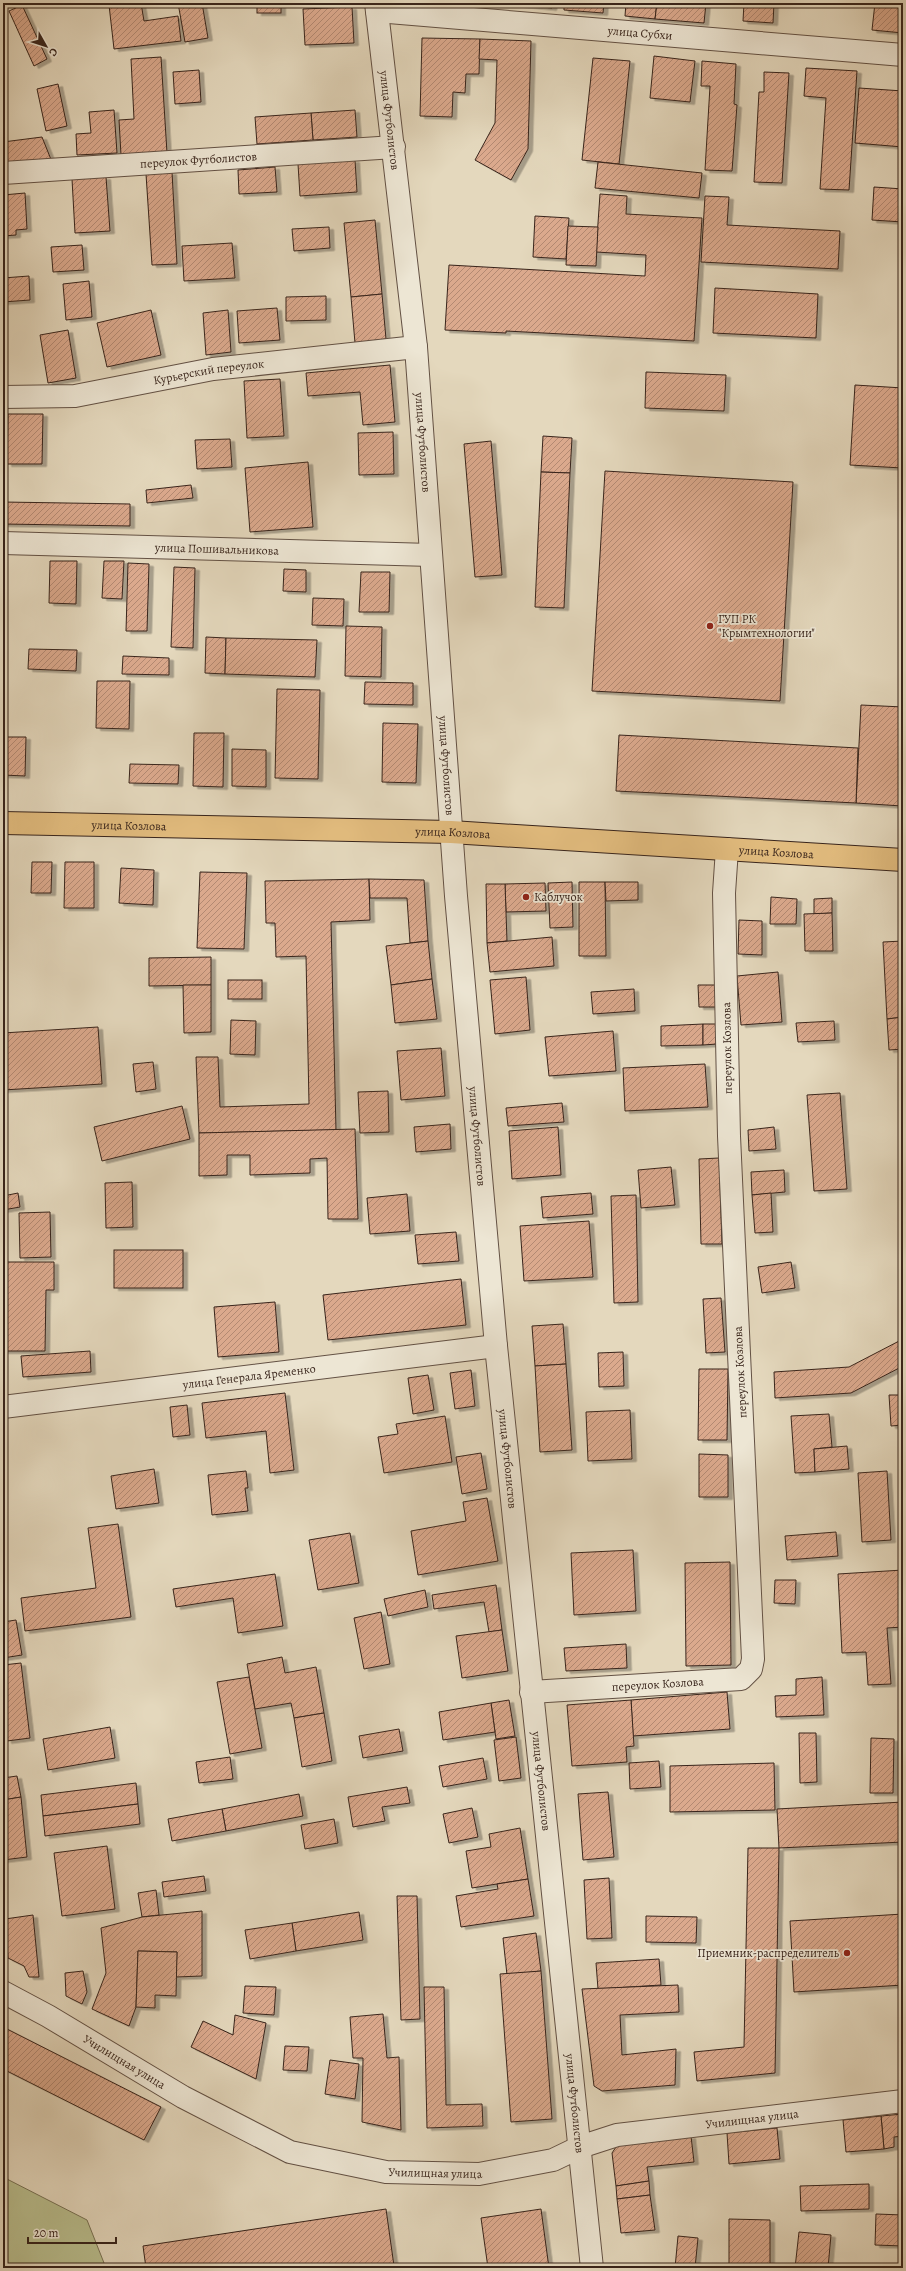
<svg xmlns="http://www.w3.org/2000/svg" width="906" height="2271" viewBox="0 0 906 2271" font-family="Alegreya,serif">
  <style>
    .park { fill: #b9be8e; stroke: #787154 }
    .building { fill: url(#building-hatch); stroke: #38241b; filter: url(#shadow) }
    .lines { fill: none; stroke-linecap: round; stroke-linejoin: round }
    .minor-casing { stroke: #635144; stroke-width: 24 }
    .major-casing { stroke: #38241b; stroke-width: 24 }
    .minor { stroke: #ede6d4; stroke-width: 22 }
    .major { stroke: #e2bc7e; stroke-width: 22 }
    .poi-dot { fill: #8f2418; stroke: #ede6d4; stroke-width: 1.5 }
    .labels { text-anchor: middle; stroke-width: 3.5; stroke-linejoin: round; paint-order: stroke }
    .street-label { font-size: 12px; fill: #38241b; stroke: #ede6d4 }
    .poi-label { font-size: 12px; fill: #38241b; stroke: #ede6d4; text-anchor: start }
  </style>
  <defs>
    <pattern id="building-hatch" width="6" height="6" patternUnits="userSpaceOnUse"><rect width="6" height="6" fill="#dba98d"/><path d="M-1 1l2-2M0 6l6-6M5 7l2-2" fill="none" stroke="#b38972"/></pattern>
    <filter id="shadow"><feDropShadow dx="4.5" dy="2.5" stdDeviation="0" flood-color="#0004"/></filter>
  </defs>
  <rect width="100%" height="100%" fill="#e4d8bd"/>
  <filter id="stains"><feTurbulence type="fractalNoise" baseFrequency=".005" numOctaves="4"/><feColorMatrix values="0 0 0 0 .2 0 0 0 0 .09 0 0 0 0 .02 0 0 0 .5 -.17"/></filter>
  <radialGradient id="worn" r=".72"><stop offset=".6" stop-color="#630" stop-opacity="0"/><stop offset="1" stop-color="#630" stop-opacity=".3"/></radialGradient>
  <polygon class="park" points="3,2177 87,2220 106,2268 3,2268"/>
  <g class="building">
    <polygon points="127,3 141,3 144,21 178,16 181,41 114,49 109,5"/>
    <polygon points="178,3 202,3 208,38 185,42"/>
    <rect x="257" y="3" width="24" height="10"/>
    <polygon points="504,3 553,3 552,8"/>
    <polygon points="564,3 604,3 603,13 564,10"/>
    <polygon points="626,3 657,3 655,19 625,16"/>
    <polygon points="657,3 706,3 704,23 655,19"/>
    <polygon points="744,3 774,3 773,23 743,21"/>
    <polygon points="875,3 903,3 903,33 872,30"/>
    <polygon points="22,5 47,59 34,66 9,11"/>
    <polygon points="352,7 354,43 305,45 303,9"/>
    <polygon points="422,38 480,39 479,74 466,74 465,93 453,92 452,117 420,116"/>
    <polygon points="480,39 531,41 528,149 511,180 475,160 495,123 497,60 479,59"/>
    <polygon points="654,56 695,61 690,102 650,98"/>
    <polygon points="161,57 167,153 121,155 119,120 134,119 131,59"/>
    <polygon points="593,58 630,61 619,164 582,160"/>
    <polygon points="702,61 736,64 734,104 737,105 732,171 705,170 710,86 701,86"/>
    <polygon points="806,68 857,71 849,190 820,189 826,98 804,96"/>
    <polygon points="199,70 201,102 175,104 173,72"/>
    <polygon points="764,72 789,73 782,183 754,182 759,92 764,92"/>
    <polygon points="58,84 67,126 46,131 37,89"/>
    <polygon points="859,88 903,91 903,147 855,143"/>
    <polygon points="114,110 117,153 77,155 76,134 91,133 89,112"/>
    <polygon points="355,110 357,137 313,140 311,113"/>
    <polygon points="311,113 313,140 257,144 255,117"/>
    <polygon points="42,137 52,162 3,166 3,142"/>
    <polygon points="355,160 357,192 300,196 298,164"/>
    <polygon points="598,162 702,173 699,198 595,188"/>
    <polygon points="275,167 277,192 239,194 238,170"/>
    <polygon points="172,172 177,264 152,265 146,174"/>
    <polygon points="106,177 110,231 75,233 72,179"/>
    <polygon points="874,187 903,189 903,222 872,220"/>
    <polygon points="25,193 27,229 16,230 16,235 3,236 3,195"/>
    <polygon points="600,194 627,196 626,214 702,218 694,341 506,331 506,333 445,330 449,265 645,276 646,255 596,252"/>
    <polygon points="705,196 729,197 727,225 840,231 838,269 701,262"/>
    <polygon points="535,216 569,218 566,259 533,257"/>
    <polygon points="375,220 382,294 351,297 344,223"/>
    <polygon points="568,226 598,227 596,266 566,265"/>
    <polygon points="329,227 330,248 294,251 292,229"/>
    <polygon points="232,243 235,278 184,281 182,246"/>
    <polygon points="82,245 84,270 53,272 51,247"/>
    <polygon points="29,276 30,300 3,302 3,278"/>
    <polygon points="89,281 92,317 66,320 63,284"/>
    <polygon points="715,288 818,294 816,338 713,333"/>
    <polygon points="382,294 386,339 355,343 351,297"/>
    <polygon points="326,296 326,320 286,321 286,297"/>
    <polygon points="277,308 280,340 239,343 237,311"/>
    <polygon points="151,310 161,355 107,367 97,323"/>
    <polygon points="228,310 231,352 206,355 203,313"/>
    <polygon points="68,330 76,378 48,383 40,335"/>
    <polygon points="390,365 395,422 363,425 360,392 308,396 306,373"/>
    <polygon points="646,372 726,375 724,411 645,408"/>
    <polygon points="280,379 284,436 247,438 244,381"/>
    <polygon points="855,385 903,388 902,468 850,465"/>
    <polygon points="8,414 43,414 42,464 7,464"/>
    <polygon points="393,432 394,474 359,475 358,433"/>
    <polygon points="543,436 572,438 570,473 541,472"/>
    <polygon points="230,439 232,467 197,469 195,440"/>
    <polygon points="491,441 502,575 475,577 464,444"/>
    <polygon points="308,462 313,527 250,532 245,468"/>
    <polygon points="605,471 793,482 780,701 592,691"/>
    <polygon points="541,472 570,473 564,608 535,607"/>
    <polygon points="191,485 193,498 147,503 146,490"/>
    <polygon points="3,502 130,504 130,526 3,524"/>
    <polygon points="50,561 77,561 76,604 49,603"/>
    <polygon points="104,561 124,561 122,599 102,598"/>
    <polygon points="128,563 149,564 147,631 126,631"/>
    <polygon points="174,567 195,568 193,648 171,647"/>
    <polygon points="284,569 306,570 306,592 283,591"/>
    <polygon points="361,572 390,572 389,612 359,612"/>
    <polygon points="313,598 344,599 343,626 312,625"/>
    <polygon points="346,626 382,627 381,677 345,676"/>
    <polygon points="206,637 226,638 225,674 205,673"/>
    <polygon points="226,638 317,640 315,677 225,674"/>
    <polygon points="29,649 77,650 76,671 28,669"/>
    <polygon points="123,656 169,658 169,675 122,674"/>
    <polygon points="97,681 130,681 129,729 96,728"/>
    <polygon points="365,682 413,683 413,705 364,704"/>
    <polygon points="277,689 320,690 318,779 275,778"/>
    <polygon points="861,705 903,707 902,806 856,803"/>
    <polygon points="383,723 418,724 416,783 382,782"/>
    <polygon points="194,733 224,733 223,787 193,786"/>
    <polygon points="619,735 858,748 856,803 616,791"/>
    <polygon points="3,737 26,737 25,776 3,775"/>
    <polygon points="232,749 266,750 266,787 232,786"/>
    <polygon points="130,764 179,765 178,784 129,783"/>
    <polygon points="32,862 52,862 51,893 31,893"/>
    <polygon points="65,862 94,862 94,908 64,908"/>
    <polygon points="121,868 154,870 153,905 119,903"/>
    <polygon points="200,872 247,873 244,949 197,948"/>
    <polygon points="369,879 370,920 331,922 336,1130 199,1133 196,1057 218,1057 220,1107 309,1104 306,956 276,957 275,923 266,923 265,881"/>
    <polygon points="369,879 424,880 428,941 410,943 407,898 370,898"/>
    <polygon points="572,882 573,927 550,928 548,883"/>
    <polygon points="579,882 605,882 606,956 579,956"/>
    <polygon points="605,882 638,882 638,900 606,901"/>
    <polygon points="545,883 546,911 506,912 505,884"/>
    <polygon points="486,884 505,884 507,941 487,943"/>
    <polygon points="771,897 797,899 796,924 770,924"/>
    <polygon points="832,898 832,913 814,914 814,899"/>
    <polygon points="832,913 833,951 805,951 804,914"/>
    <polygon points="739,920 762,921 762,955 738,954"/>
    <polygon points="552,937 554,966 490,972 487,943"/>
    <polygon points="428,941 432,979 391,985 386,946"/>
    <polygon points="903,941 903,1017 887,1019 883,942"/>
    <polygon points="211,957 211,985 149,986 149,958"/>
    <polygon points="778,972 782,1022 741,1025 737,976"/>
    <polygon points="526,977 530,1030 495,1034 490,980"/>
    <polygon points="432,979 437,1019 395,1023 391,985"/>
    <rect x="228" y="980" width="34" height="19"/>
    <polygon points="183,985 211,985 211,1032 184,1033"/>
    <polygon points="698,985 716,985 716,1007 699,1007"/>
    <polygon points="634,989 635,1011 593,1014 591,992"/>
    <polygon points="903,1017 903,1049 889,1050 887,1019"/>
    <polygon points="231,1020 256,1021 255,1055 230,1054"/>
    <polygon points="834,1021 835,1040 798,1042 796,1023"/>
    <polygon points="703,1024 703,1045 661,1046 661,1026"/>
    <polygon points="703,1024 716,1024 717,1044 703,1045"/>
    <polygon points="98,1027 102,1084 3,1090 3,1033"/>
    <polygon points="613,1031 616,1071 549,1076 545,1037"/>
    <polygon points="441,1048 445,1096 401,1100 397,1051"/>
    <polygon points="153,1062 156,1089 136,1092 133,1064"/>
    <polygon points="705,1064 708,1107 625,1111 623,1068"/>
    <polygon points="903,1077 903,1121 899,1078"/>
    <polygon points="388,1091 389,1132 360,1133 358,1092"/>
    <polygon points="840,1093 847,1189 814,1191 807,1095"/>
    <polygon points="562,1103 564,1122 508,1126 506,1108"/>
    <polygon points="182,1106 190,1139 102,1161 94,1127"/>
    <polygon points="450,1124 451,1149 416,1152 414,1127"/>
    <polygon points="558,1127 561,1175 512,1179 509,1131"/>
    <polygon points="774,1127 776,1149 749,1151 748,1130"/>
    <polygon points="355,1129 358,1219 328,1219 327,1158 310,1159 310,1173 250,1175 250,1155 227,1155 227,1175 199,1176 199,1133"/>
    <polygon points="719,1158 722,1244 701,1244 699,1159"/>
    <polygon points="671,1167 675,1205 641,1208 638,1170"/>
    <polygon points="784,1170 785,1192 752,1195 751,1172"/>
    <polygon points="132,1182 133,1227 106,1228 105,1183"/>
    <polygon points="18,1193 20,1207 3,1210 3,1196"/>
    <polygon points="591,1193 593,1214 543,1218 541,1197"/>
    <polygon points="771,1193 773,1232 755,1233 752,1195"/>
    <polygon points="407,1194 410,1231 370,1234 367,1198"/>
    <polygon points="636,1195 638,1302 614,1303 611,1196"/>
    <polygon points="50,1212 51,1257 20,1258 19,1213"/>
    <polygon points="589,1221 593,1277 524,1281 520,1226"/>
    <polygon points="456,1232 459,1261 418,1264 415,1235"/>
    <rect x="114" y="1250" width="69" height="38"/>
    <polygon points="3,1262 54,1262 54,1290 46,1290 45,1351 3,1351"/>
    <polygon points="791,1262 795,1288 762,1293 758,1267"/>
    <polygon points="461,1279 466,1325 328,1340 323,1295"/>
    <polygon points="721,1298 725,1352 706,1353 703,1299"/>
    <polygon points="275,1302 279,1352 218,1357 214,1307"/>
    <polygon points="563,1324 566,1364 535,1366 532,1326"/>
    <polygon points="903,1339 903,1366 851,1393 775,1398 774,1372 849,1367"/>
    <polygon points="90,1351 91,1372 23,1377 21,1356"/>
    <polygon points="623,1352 624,1386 599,1387 598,1353"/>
    <polygon points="566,1364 572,1450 540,1452 535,1366"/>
    <polygon points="699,1369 728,1369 727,1440 698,1440"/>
    <polygon points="471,1370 475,1406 455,1409 450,1373"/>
    <polygon points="428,1375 434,1410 413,1414 408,1378"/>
    <polygon points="285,1393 294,1470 270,1473 266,1431 206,1438 202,1403"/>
    <polygon points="889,1395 903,1395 903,1425 891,1426"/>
    <polygon points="187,1405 190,1435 173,1437 170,1407"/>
    <polygon points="630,1410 632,1459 588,1461 586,1412"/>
    <polygon points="829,1414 832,1447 814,1449 815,1472 795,1473 791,1416"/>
    <polygon points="445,1416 452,1462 384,1473 378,1437 398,1434 396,1424"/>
    <polygon points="847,1446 849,1469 815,1472 814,1449"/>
    <polygon points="481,1453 487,1489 462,1494 456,1457"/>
    <polygon points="699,1454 728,1455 728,1497 699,1497"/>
    <polygon points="154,1469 159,1503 116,1509 111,1476"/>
    <polygon points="246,1471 248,1488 245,1488 248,1511 212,1515 208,1475"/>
    <polygon points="887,1471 891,1540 862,1542 858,1473"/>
    <polygon points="487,1498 498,1561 418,1575 411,1531 466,1521 463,1502"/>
    <polygon points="118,1524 131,1617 25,1631 21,1598 96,1588 88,1528"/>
    <polygon points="836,1532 838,1556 787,1560 785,1536"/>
    <polygon points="350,1533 359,1583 318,1590 309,1540"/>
    <polygon points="633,1550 636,1611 574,1615 571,1553"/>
    <polygon points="730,1562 731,1665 686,1666 685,1563"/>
    <polygon points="903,1570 903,1627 887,1628 891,1684 868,1685 866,1652 842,1653 838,1574"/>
    <polygon points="275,1574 283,1626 238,1633 233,1598 176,1607 173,1589"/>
    <polygon points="775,1580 796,1580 795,1604 774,1603"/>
    <polygon points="496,1585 502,1630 489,1632 484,1602 434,1609 432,1595"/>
    <polygon points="425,1590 428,1607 388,1616 384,1599"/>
    <polygon points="381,1612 390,1664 364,1669 354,1618"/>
    <polygon points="16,1620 22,1655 3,1658 3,1622"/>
    <polygon points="502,1630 508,1671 462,1678 456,1636"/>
    <polygon points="626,1644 627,1668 566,1671 564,1648"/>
    <polygon points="282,1657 285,1673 316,1667 324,1713 294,1718 291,1703 255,1709 247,1664"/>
    <polygon points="21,1663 30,1738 7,1741 3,1704 3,1665"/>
    <polygon points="249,1677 262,1748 230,1754 217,1682"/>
    <polygon points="822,1677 824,1715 776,1717 775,1696 796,1695 796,1679"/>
    <polygon points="727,1692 730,1729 633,1736 631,1700"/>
    <polygon points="509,1700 515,1736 496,1739 491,1703"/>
    <polygon points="631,1700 634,1746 626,1747 627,1762 572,1766 567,1705"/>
    <polygon points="491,1703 495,1732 443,1740 439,1712"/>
    <polygon points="324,1713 332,1761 302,1767 294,1718"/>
    <polygon points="110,1727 115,1758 48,1770 43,1739"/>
    <polygon points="399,1729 403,1751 363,1758 359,1736"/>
    <polygon points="799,1733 816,1733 817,1782 800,1783"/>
    <polygon points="516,1737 521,1778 499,1781 494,1740"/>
    <polygon points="871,1738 894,1739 893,1793 870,1793"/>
    <polygon points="230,1757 233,1779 199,1783 196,1762"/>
    <polygon points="483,1758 487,1779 443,1787 439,1766"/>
    <polygon points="659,1761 661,1787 630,1789 629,1763"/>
    <polygon points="774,1763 775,1810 670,1812 670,1766"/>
    <polygon points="17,1776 21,1797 3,1800 3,1778"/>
    <polygon points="136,1783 138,1804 43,1816 41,1795"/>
    <polygon points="407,1787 410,1803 382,1807 385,1821 353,1827 348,1797"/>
    <polygon points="608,1792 614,1857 583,1860 578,1794"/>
    <polygon points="299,1794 303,1816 226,1831 222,1809"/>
    <polygon points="21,1797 27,1857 3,1860 3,1800"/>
    <polygon points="903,1802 903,1842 779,1848 777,1809"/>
    <polygon points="138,1804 140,1824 45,1836 43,1816"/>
    <polygon points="472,1808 478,1837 449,1843 443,1814"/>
    <polygon points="222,1809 226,1831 172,1841 168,1819"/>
    <polygon points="334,1819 338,1843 305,1849 301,1825"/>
    <polygon points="520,1828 528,1879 472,1888 466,1851 491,1847 489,1834"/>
    <polygon points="107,1846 115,1909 62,1916 54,1853"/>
    <polygon points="748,1848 779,1848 775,2073 697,2081 694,2052 744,2047"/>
    <polygon points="204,1876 206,1891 164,1897 162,1882"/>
    <polygon points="609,1878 612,1938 587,1939 584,1880"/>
    <polygon points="528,1879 534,1916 461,1927 456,1896 498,1889 497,1884"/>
    <polygon points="156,1890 159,1915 142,1917 138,1893"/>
    <polygon points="397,1896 417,1896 420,2019 401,2020"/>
    <polygon points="202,1911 202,1976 176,1977 177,1952 138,1951 136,2007 129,2026 92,2009 106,1973 101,1928 142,1917"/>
    <polygon points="359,1912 363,1940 296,1951 292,1923"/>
    <polygon points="903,1914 903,1985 794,1992 790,1921"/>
    <polygon points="33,1915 39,1977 29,1977 24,1966 8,1958 5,1919"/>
    <polygon points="646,1916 697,1917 696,1943 646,1942"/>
    <polygon points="292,1923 296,1951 250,1959 245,1930"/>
    <polygon points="536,1933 541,1971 507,1975 503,1938"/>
    <polygon points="138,1951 177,1952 176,1996 155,1995 155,2008 136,2007"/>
    <polygon points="659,1959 661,1985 598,1989 596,1963"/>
    <polygon points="83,1971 87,1992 82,2004 66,1996 65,1973"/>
    <polygon points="541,1971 552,2119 511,2122 500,1974"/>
    <polygon points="678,1985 679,2012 620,2015 622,2055 676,2049 675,2085 602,2091 594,2086 582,1989"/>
    <polygon points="245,1986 276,1987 274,2015 243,2013"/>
    <polygon points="424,1987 444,1987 446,2105 482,2104 483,2126 427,2128"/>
    <polygon points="383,2014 387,2058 399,2057 401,2130 362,2122 363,2058 353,2058 350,2017"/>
    <polygon points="235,2015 266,2023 256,2079 191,2047 203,2021 233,2035"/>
    <polygon points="3,2027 161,2107 144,2140 3,2069"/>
    <polygon points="285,2046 309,2047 307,2071 283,2070"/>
    <polygon points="330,2060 359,2064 355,2099 325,2094"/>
    <polygon points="903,2114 903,2136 894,2137 894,2147 884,2149 881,2116"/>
    <polygon points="881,2116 884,2149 846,2152 843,2120"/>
    <polygon points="777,2128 780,2159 729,2164 727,2133"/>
    <polygon points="691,2136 694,2162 647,2167 649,2181 616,2186 612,2153 618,2144"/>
    <polygon points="649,2181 650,2195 617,2199 616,2186"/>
    <polygon points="869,2184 869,2209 801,2211 800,2186"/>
    <polygon points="650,2195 655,2230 621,2233 617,2199"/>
    <polygon points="386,2209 394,2266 381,2268 146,2268 143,2246"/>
    <polygon points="541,2209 549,2268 488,2268 481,2218"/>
    <polygon points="876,2214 903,2215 903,2246 875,2245"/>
    <polygon points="729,2219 770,2220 770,2268 729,2268"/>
    <polygon points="799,2232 831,2235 828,2268 795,2268"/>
    <polygon points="678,2236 698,2238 695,2268 675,2268"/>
  </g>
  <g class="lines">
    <defs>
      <g id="minor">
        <path id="s1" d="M376,3L416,347L456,896L496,1346L592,2268"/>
        <path id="s2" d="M377,11L903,55"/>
        <path id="s3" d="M3,173L394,147"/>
        <path id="s4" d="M3,397L75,396L213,369L416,347"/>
        <path id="s5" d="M3,543L431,555"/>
        <path id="s6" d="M3,1407L496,1346"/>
        <path id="s7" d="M531,1692L741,1679L751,1669L753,1659L729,1136L724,893L727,849"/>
        <path id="s8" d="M3,1992L48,2016L183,2097L290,2152L386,2172L479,2174L553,2160L580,2147L617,2135L903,2101"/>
      </g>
      <g id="major">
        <path id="s9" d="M3,823L451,832L903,860"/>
      </g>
    </defs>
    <use href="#minor" class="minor-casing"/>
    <use href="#major" class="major-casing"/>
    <use href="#minor" class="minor"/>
    <use href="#major" class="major"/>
  </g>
  <g class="poi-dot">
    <circle cx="710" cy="626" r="4"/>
    <circle cx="526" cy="897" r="4"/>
    <circle cx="847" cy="1953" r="4"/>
  </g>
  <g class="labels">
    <g class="street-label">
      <text dy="4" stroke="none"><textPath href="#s2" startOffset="264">улица Субхи</textPath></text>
      <text dy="4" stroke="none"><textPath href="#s1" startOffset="118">улица Футболистов</textPath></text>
      <text dy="4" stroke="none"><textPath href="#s3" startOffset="196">переулок Футболистов</textPath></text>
      <text dy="4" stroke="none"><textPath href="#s4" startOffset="208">Курьерский переулок</textPath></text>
      <text dy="4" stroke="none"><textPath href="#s1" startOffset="442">улица Футболистов</textPath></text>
      <text dy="4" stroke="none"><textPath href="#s5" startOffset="214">улица Пошивальникова</textPath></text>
      <text dy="4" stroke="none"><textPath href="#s1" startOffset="766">улица Футболистов</textPath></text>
      <text dy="4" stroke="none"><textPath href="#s9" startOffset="126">улица Козлова</textPath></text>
      <text dy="4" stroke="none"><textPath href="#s9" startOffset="450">улица Козлова</textPath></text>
      <text dy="4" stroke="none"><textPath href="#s9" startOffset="774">улица Козлова</textPath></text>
      <text transform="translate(727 1048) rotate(-91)" y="4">переулок Козлова</text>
      <text dy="4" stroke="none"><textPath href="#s1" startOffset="1138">улица Футболистов</textPath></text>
      <text transform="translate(740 1372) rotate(-93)" y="4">переулок Козлова</text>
      <text dy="4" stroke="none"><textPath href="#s6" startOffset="248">улица Генерала Яременко</textPath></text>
      <text dy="4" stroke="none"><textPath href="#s1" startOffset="1462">улица Футболистов</textPath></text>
      <text dy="4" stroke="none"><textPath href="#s7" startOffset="127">переулок Козлова</textPath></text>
      <text dy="4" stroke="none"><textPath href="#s1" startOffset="1786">улица Футболистов</textPath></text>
      <text dy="4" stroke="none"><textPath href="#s8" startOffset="140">Училищная улица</textPath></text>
      <text dy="4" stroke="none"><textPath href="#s1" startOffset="2110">улица Футболистов</textPath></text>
      <text dy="4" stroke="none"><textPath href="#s8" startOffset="800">Училищная улица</textPath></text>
      <text dy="4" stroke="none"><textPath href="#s8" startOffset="476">Училищная улица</textPath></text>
    </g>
    <g class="poi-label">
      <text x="718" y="623">ГУП РК<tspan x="718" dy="14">"Крымтехнологии"</tspan></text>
      <text x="534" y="901">Каблучок</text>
      <text x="839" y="1957" text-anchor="end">Приемник-распределитель</text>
    </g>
  </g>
  <rect width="906" height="2271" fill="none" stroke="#e4d8bd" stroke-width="16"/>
  <rect x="4" y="4" width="898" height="2263" fill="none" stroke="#38241b" stroke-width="2"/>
  <rect x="8" y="8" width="890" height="2255" fill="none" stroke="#38241b"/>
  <g transform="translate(46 46) rotate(129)" stroke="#ede6d4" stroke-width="3" paint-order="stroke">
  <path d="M0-3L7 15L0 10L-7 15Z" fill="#38241b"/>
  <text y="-6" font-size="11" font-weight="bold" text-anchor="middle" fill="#38241b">С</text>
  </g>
  <path d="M28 2237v6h88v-6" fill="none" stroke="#38241b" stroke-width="2"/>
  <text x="34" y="2237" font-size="12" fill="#38241b" stroke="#ede6d4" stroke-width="3" paint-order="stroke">20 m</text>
  <rect width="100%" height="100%" filter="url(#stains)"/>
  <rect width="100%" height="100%" fill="url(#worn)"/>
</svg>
